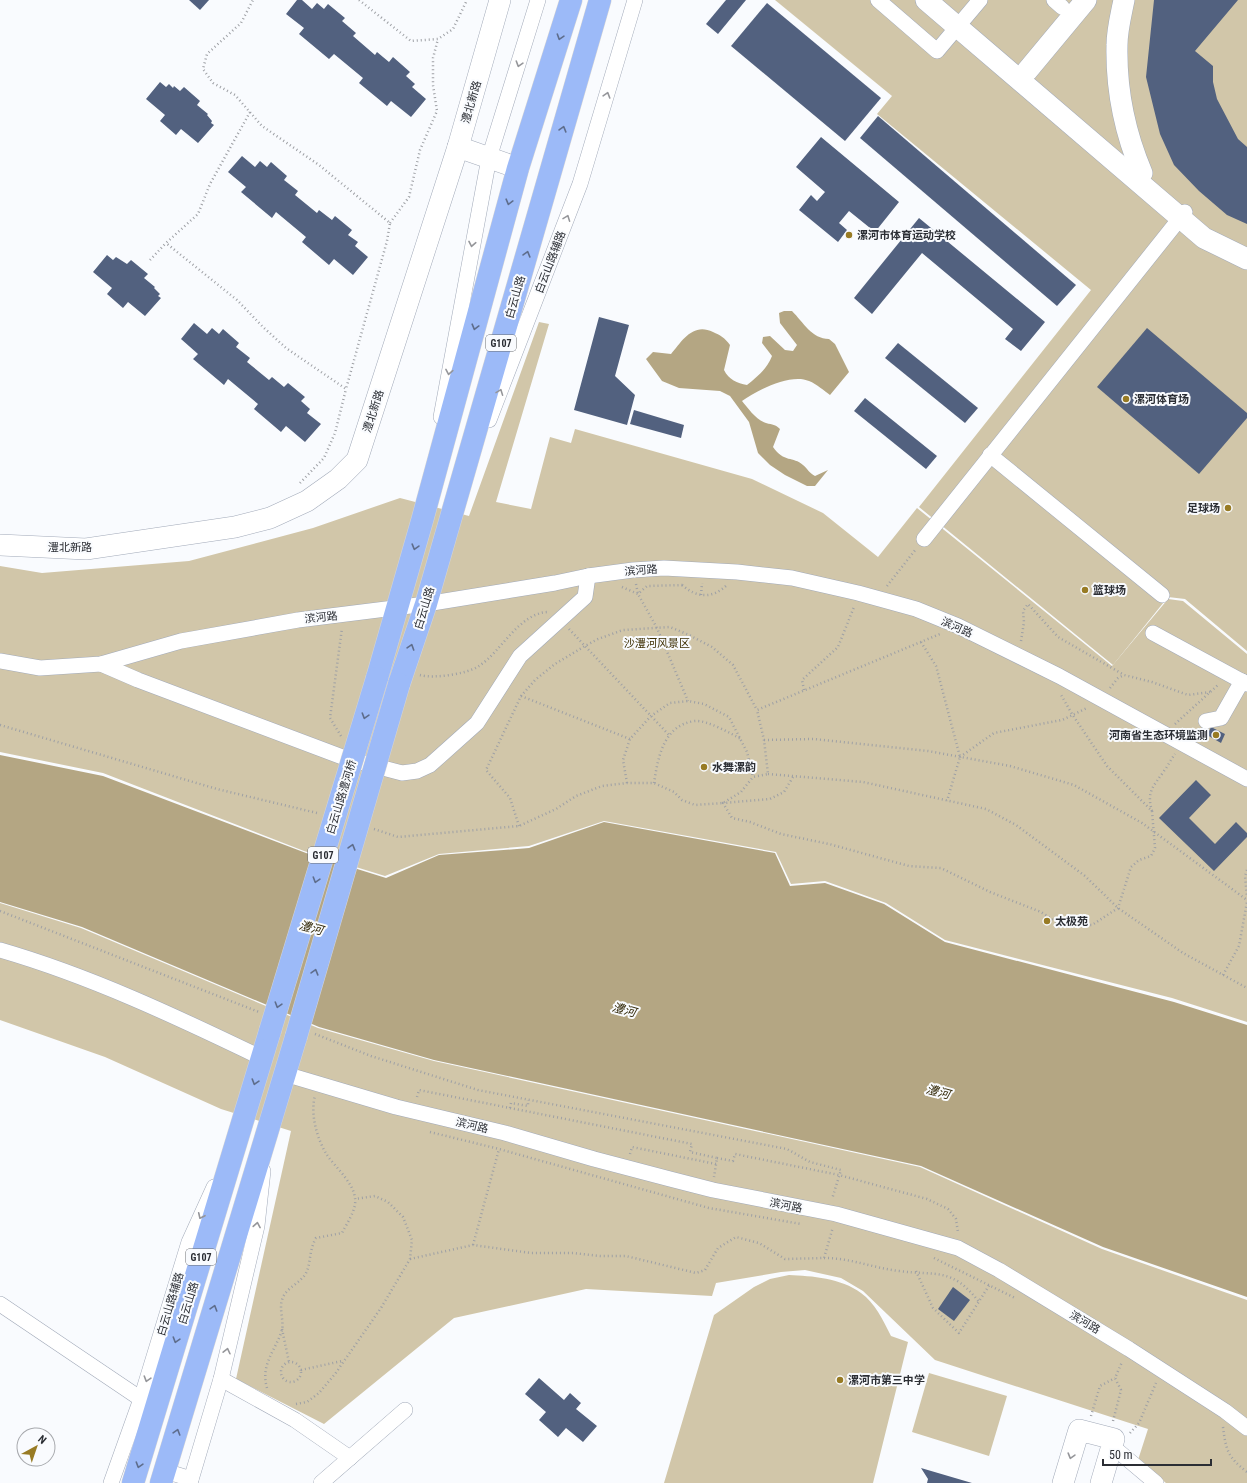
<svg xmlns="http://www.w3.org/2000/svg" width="1247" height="1483" viewBox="0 0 1247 1483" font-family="'Roboto Condensed','Noto Sans SC',sans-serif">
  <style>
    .green { fill: #d1c6a9 }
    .water { fill: #b4a683 }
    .building { fill: #52617f }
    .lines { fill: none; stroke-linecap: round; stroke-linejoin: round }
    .street-casing { stroke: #a2aab9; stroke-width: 16 }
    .secondary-casing { stroke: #a2aab9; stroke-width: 22 }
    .highway-casing { stroke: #d5d5d6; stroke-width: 23 }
    .path { stroke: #9ea0a5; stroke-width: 2.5; stroke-dasharray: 1 3; stroke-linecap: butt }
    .street { stroke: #fff; stroke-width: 15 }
    .secondary { stroke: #fff; stroke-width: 21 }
    .highway { stroke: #9cbaf8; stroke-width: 22 }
    .highway-bridge-casing { stroke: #d5d5d6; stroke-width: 23; stroke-linecap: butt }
    .highway-bridge { stroke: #9cbaf8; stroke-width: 22 }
    .oneway { stroke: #5e6d8c }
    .oneway2 { stroke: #95969a }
    .poi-dot { fill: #987b24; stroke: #f9fbfe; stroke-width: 1.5 }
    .labels { text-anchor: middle; stroke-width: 4; stroke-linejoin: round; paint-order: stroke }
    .shield { fill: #f9fbfe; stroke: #696c71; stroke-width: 1 }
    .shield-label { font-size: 10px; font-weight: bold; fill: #2b2e34 }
    .street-label { font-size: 11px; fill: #2b2e34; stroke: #f9fbfe }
    .poi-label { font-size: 11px; font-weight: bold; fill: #2b2e34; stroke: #f9fbfe; text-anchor: start }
    .park-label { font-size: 11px; fill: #3d2e00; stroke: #f9fbfe }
    .water-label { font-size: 12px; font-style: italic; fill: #362c0c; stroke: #f9fbfe }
  </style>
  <rect width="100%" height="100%" fill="#f9fbfe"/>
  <g class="green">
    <polygon points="775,0 1247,0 1247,651 1185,599 1168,597 1113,665 919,507 1091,290 877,114 892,96"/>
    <polygon points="539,322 549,324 496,502 531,509 550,437 571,443 575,429 752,479 823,513 878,557 917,508 1112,666 1168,599 1183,601 1247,654 1247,1022 1172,998 945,940 886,903 825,881 791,884 776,852 604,821 529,846 439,854 385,876 304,851 103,773 0,752 0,566 42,573 189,561 313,528 400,498 469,516"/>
    <polygon points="0,903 81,928 318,1028 434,1061 920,1167 1102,1249 1247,1300 1247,1483 1166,1483 1138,1460 1148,1429 935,1360 863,1291 841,1278 805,1270 781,1272 716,1283 712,1296 586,1289 454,1318 324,1424 236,1379 291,1131 221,1109 105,1057 0,1020"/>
    <path d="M789,1275C812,1276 841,1278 861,1293C875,1303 883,1320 891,1336L908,1342L873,1483H664L714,1315L754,1287L770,1279Z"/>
    <polygon points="929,1373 1007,1396 989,1456 912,1432"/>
  </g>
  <g class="water">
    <path d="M784,311H792C803,322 812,339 829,339L835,344L849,372L830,395C824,391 817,384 809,381C791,373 757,390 742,401C748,408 756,420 766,423C773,425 775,424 780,429L773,447C784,463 793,456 803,465C808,469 809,473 815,476L828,470L815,486H807L785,475L770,465L758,453L749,422L730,396L720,391L679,388L662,381L646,359L653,352L671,354C682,341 693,322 713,332C720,335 725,338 730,345L724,370C729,380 737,383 747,385C758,376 767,369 772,356L762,343L763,337L770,336L785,350L793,351L797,345L780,323L779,313Z"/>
    <polygon points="0,755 103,776 306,853 386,878 439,855 529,848 604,822 775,853 790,886 825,883 884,904 945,942 1174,1002 1247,1025 1247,1297 1103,1247 921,1166 434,1060 319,1027 82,927 0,902"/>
  </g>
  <g class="building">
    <polygon points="189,0 209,0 200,10"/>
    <polygon points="297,0 302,0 312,9 317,3 324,9 328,4 345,18 342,21 356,33 353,36 375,55 377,52 389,62 393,57 410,72 406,76 415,84 412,87 426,99 411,117 391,101 387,106 359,83 363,78 334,54 329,59 299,34 304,28 286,14"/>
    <polygon points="726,0 746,0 718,34 706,24"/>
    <polygon points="1154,0 1238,0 1195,51 1213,66 1213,82 1217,99 1238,139 1247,147 1247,224 1227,215 1199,191 1174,165 1160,134 1146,77"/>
    <polygon points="767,3 881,98 845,141 731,46"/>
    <polygon points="160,82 166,87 169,84 173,88 174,86 180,91 184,87 200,101 197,105 208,114 207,115 212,121 211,123 214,125 198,143 181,129 176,135 160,121 165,115 146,99"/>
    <polygon points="878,116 1076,285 1057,306 860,138"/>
    <polygon points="821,137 899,202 875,232 849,211 839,223 847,230 838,242 799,210 811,195 817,201 825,192 796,167"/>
    <polygon points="242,156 255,167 260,161 267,167 271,162 287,176 284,180 298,191 295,195 317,213 319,210 332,220 335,216 352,230 348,235 358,242 355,246 368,257 353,275 334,259 329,265 302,242 306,237 276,212 272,218 241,192 246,187 228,172"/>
    <polygon points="919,218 1045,322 1021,351 1005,339 1013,329 922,253 872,314 854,298"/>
    <polygon points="107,255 113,260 116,257 127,264 131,260 148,274 144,278 155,287 154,288 160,294 158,296 161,298 145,316 128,302 123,308 107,294 112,288 93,272"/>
    <polygon points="599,317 629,325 615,376 635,395 627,425 574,410"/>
    <polygon points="194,323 207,334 212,328 219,334 223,329 239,343 236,347 250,358 247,362 269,380 272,377 284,387 288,383 305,397 301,401 310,409 307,413 321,424 305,442 286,426 281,432 254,409 258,404 228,379 224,385 193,359 198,354 181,339"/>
    <polygon points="1147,328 1247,413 1247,418 1199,474 1097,387"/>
    <polygon points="898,343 978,408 965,423 885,358"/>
    <polygon points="865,398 937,456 926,469 854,411"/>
    <polygon points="634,410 684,425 681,438 630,424"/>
    <polygon points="1211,727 1225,734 1221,743 1207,735"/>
    <polygon points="1196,780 1211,795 1189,818 1215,844 1236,822 1247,833 1247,837 1214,871 1159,818"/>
    <polygon points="953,1287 970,1300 954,1321 938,1309"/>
    <polygon points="539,1378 564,1400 570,1393 581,1403 576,1409 597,1426 583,1442 566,1428 558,1437 539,1420 546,1412 525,1394"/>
    <polygon points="921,1468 972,1483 927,1483 928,1479"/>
  </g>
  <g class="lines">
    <defs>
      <g id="street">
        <polyline points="878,0 937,51 980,0"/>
        <polyline points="1054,0 1062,7"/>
        <polyline points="441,417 489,158 538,0"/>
        <polyline points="489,420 580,184 635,0"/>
        <polyline points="990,455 1162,595"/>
        <polyline points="924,539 1185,212"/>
        <polyline points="1153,633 1247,684"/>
        <polyline points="0,661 40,668 101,664 181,641 298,620 426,604 555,583 588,576 633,570 664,568 737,572 792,578 858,593 916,609 958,626 1059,676 1247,779"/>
        <polyline points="101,664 138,680 345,758 402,773 417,771 430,765 477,723 520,656 585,597 588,576"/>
        <polyline points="1206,721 1221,718 1242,681"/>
        <path d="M0,950C90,976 177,1017 262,1058"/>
        <polyline points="285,1074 396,1107 505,1133 594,1159 670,1179 713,1190 836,1214 958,1248 999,1270 1129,1349 1225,1411 1247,1428"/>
        <polyline points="0,1304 141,1399"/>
        <polyline points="221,1379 295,1420 350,1458"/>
        <polyline points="1112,1446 1156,1483"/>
        <polyline points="165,1471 191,1479"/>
        <polyline points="111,1483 141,1399 189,1242 214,1187"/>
        <polyline points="190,1483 221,1379 257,1226 263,1171"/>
        <polyline points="321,1483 405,1410"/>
      </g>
      <g id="secondary">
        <polyline points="926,0 1204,238 1247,259"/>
        <path d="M1124,0C1121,15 1117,30 1117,45C1116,89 1125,133 1142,173"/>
        <polyline points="1027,71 1086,0"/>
        <polyline points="458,147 518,168"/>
        <polyline points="0,545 86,549 235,527 270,518 307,501 338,479 357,460 458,147 500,0"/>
        <polyline points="1063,1483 1079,1430 1114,1439 1101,1483"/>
      </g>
      <g id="highway">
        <polyline points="377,678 422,521 518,168 571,0"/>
        <polyline points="399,684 426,604 600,0"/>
        <polyline points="133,1483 270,1031"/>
        <polyline points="161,1483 296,1037"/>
      </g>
    </defs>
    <use href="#street" class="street-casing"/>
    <use href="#secondary" class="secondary-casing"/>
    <use href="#highway" class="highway-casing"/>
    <g class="path">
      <polyline points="359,0 411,41 438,39 453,29 467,0"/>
      <polyline points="250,112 210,184 198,214 166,243 237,300 263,327 286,348 346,389 387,241 390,223 319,165 262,126 235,95 213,83 203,69 207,54 241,23 253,0"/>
      <polyline points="390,223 409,197 420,150 437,111 433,85 433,58 438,39"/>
      <polyline points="150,260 166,243"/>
      <polyline points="300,483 324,458 335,433 346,389"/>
      <polyline points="636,584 638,594 657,628 688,701"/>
      <path d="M682,585C697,598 712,599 727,585"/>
      <polyline points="887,586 916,549"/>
      <polyline points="622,587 638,594 647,586 683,585"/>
      <polyline points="701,595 702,583"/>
      <polyline points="569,629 669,735"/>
      <polyline points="1021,641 1024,622 1023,611 1028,604 1058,637 1124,675"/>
      <polyline points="921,642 936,666 960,757 947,801"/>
      <path d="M420,675C434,679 467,674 479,666C501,652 519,613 548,612"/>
      <polyline points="1110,688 1118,678 1124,675 1152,682 1188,695 1210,692"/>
      <polyline points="804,690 802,680 838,647 854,607"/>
      <polyline points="521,696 630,739"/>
      <polyline points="1175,724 1219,684"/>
      <polyline points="0,725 217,789 317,813"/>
      <polyline points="341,736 330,718 342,628"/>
      <polyline points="764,740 814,739 928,751 1010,766 1074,785 1142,823 1247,900"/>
      <polyline points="960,757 994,733 1062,720 1087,708"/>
      <polyline points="768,774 863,782 986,809 1016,825 1085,876 1118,908 1183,953 1247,988"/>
      <polyline points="793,777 784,792 770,799 723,803 732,818 750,822 781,834 829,844 909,866 941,868 990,892 1041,912 1061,925 1092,925 1118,908 1131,867 1139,860 1151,856 1155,848 1152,811 1107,766 1072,714 1060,693"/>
      <polyline points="627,783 623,760 630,739 651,716 670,703 688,701 704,704 729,717 747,752 753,777"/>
      <path d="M654,783C658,758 663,725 695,721C707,720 730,733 741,739"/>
      <path d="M1152,811C1146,791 1154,786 1164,771C1168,766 1171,759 1175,754"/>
      <polyline points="519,826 510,798 486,770 521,696 535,680 555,664 585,646 598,639 623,630 670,627 689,635 712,647 733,665 757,710"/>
      <polyline points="374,829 398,837 519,826 556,809 576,796 602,786 627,783 654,783 674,792 682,800 695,805 723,803 741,792 753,777 768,774 764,740 757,710 940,634"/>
      <polyline points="1247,870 1245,876 1247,897"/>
      <polyline points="0,911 259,1012"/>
      <polyline points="1223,975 1239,946 1247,902"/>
      <polyline points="315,1034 371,1056 478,1090 787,1149 810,1162 841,1170 832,1199"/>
      <polyline points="417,1097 419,1090 692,1144 690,1152 717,1158 714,1177"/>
      <polyline points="510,1108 511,1103 528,1106 528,1100"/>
      <polyline points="430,1132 499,1149 709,1208 801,1224"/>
      <polyline points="630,1154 632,1147 716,1164"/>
      <polyline points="717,1158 733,1161 735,1154 839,1175 927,1199 948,1209 956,1219 958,1233"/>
      <polyline points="473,1245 499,1149"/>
      <path d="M824,1258C851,1258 873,1268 899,1271C937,1276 952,1267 979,1302"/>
      <polyline points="934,1258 1015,1298"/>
      <polyline points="410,1259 473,1245 531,1253 573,1253 600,1256 626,1256 696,1273 705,1270 718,1248 736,1237 759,1243 785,1259 824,1258 833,1227"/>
      <polyline points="916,1271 933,1308 959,1333 990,1284"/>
      <polyline points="282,1329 289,1362"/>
      <circle cx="291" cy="1372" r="10"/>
      <polyline points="301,1370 342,1361"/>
      <path d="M267,1388C260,1364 276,1350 282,1330C284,1321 279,1309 282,1300C285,1288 301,1283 306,1273C311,1263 309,1250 316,1238L342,1233C347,1223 357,1209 355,1198C353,1182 336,1168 327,1155C317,1139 310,1114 315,1096"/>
      <polyline points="296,1404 307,1402 319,1393 335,1374 381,1308 410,1259 412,1240 403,1217 388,1202 375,1196 355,1199"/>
      <polyline points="1091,1416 1100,1386 1115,1378"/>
      <polyline points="1113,1421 1121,1390 1115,1378 1122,1362"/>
      <path d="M1223,1427C1226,1451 1228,1457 1247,1472"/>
      <polyline points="1130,1433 1139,1423 1156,1383"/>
    </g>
    <use href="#street" class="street"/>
    <use href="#secondary" class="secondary"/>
    <use href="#highway" class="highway"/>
    <defs>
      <g id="highway-bridge">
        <polyline points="270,1031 377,678"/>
        <polyline points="296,1037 399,684"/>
      </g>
    </defs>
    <use href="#highway-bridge" class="highway-bridge-casing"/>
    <use href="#highway-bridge" class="highway-bridge"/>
  </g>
  <defs><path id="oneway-chevron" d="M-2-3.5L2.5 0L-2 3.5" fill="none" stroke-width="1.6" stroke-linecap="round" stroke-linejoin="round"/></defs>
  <g class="oneway">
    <use href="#oneway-chevron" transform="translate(560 37) rotate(108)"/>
    <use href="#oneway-chevron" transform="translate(563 129) rotate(-74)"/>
    <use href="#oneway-chevron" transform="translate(509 202) rotate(105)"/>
    <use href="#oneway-chevron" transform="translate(527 254) rotate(-74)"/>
    <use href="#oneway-chevron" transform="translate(475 327) rotate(105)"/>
    <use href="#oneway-chevron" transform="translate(415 547) rotate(106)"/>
    <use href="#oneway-chevron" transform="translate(411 647) rotate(-72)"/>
    <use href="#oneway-chevron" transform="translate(365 716) rotate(107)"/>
    <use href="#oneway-chevron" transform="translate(352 847) rotate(-74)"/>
    <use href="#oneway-chevron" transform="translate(316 880) rotate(107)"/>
    <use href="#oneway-chevron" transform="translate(315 972) rotate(-74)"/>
    <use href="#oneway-chevron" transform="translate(278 1005) rotate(107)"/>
    <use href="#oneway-chevron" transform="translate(255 1082) rotate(107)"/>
    <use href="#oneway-chevron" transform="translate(214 1308) rotate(-73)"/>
    <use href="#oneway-chevron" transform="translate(176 1340) rotate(107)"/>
    <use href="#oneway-chevron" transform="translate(177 1432) rotate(-73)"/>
    <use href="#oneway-chevron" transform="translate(139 1465) rotate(107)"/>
  </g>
  <g class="oneway2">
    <use href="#oneway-chevron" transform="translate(519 64) rotate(107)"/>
    <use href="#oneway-chevron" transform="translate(607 95) rotate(-73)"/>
    <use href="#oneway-chevron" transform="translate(567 218) rotate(-69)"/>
    <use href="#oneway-chevron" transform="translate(472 244) rotate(101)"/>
    <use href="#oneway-chevron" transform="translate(449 372) rotate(100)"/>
    <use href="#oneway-chevron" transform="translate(500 392) rotate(-69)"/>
    <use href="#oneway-chevron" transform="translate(201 1216) rotate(115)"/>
    <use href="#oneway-chevron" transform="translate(257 1225) rotate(-80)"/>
    <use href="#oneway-chevron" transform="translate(227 1351) rotate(-77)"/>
    <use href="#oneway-chevron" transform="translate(147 1379) rotate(107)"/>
    <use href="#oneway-chevron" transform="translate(1071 1456) rotate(106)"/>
  </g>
  <g class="poi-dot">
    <circle cx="849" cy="235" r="4"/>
    <circle cx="1126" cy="399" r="4"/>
    <circle cx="1228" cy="508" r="4"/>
    <circle cx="1085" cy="590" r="4"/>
    <circle cx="1216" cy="735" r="4"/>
    <circle cx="704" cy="767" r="4"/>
    <circle cx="1047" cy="921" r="4"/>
    <circle cx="840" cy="1380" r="4"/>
  </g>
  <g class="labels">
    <g class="shield">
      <rect x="486" y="335" width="30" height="16" rx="3"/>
      <rect x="308" y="847" width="30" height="16" rx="3"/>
      <rect x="186" y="1249" width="30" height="16" rx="3"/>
    </g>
    <g class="shield-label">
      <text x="501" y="347">G107</text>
      <text x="323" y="859">G107</text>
      <text x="201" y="1261">G107</text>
    </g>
    <g class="street-label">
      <text transform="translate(471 102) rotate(-74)" y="4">澧北新路</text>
      <text transform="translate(550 262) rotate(-69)" y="4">白云山路辅路</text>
      <text transform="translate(515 297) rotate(-74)" y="4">白云山路</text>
      <text transform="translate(373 411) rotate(-72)" y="4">澧北新路</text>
      <text x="70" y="551">澧北新路</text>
      <text transform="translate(641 570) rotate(-4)" y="4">滨河路</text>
      <text transform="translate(424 608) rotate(-73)" y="4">白云山路</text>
      <text transform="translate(321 617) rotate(-6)" y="4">滨河路</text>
      <text transform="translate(957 627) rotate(24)" y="4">滨河路</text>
      <text transform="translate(341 797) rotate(-73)" y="4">白云山路澧河桥</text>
      <text transform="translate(472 1125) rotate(13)" y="4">滨河路</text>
      <text transform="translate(786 1205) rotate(11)" y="4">滨河路</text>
      <text transform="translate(188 1303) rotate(-73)" y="4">白云山路</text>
      <text transform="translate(170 1304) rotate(-73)" y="4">白云山路辅路</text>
      <text transform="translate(1085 1322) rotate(31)" y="4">滨河路</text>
    </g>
    <g class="poi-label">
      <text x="857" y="239">漯河市体育运动学校</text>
      <text x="1134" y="403">漯河体育场</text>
      <text x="1220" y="512" text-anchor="end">足球场</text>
      <text x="1093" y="594">篮球场</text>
      <text x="1208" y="739" text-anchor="end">河南省生态环境监测</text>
      <text x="712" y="771">水舞漯韵</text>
      <text x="1055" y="925">太极苑</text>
      <text x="848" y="1384">漯河市第三中学</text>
    </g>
    <g class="park-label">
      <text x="657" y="647">沙澧河风景区</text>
    </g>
    <g class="water-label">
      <text transform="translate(311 928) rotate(15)" y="4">澧河</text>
      <text transform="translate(624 1010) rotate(15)" y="4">澧河</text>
      <text transform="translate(938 1092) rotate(15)" y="4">澧河</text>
    </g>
  </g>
  <g transform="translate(36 1447) rotate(40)"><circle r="19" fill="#f9fbfe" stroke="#a7a9ad"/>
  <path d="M0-3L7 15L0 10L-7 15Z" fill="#987b24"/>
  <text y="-6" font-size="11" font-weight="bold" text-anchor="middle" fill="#2b2e34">N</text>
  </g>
  <path d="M1103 1459v6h108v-6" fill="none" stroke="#2b2e34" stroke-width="2"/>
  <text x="1109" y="1459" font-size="12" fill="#2b2e34" stroke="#f9fbfe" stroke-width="3" paint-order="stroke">50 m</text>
</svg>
